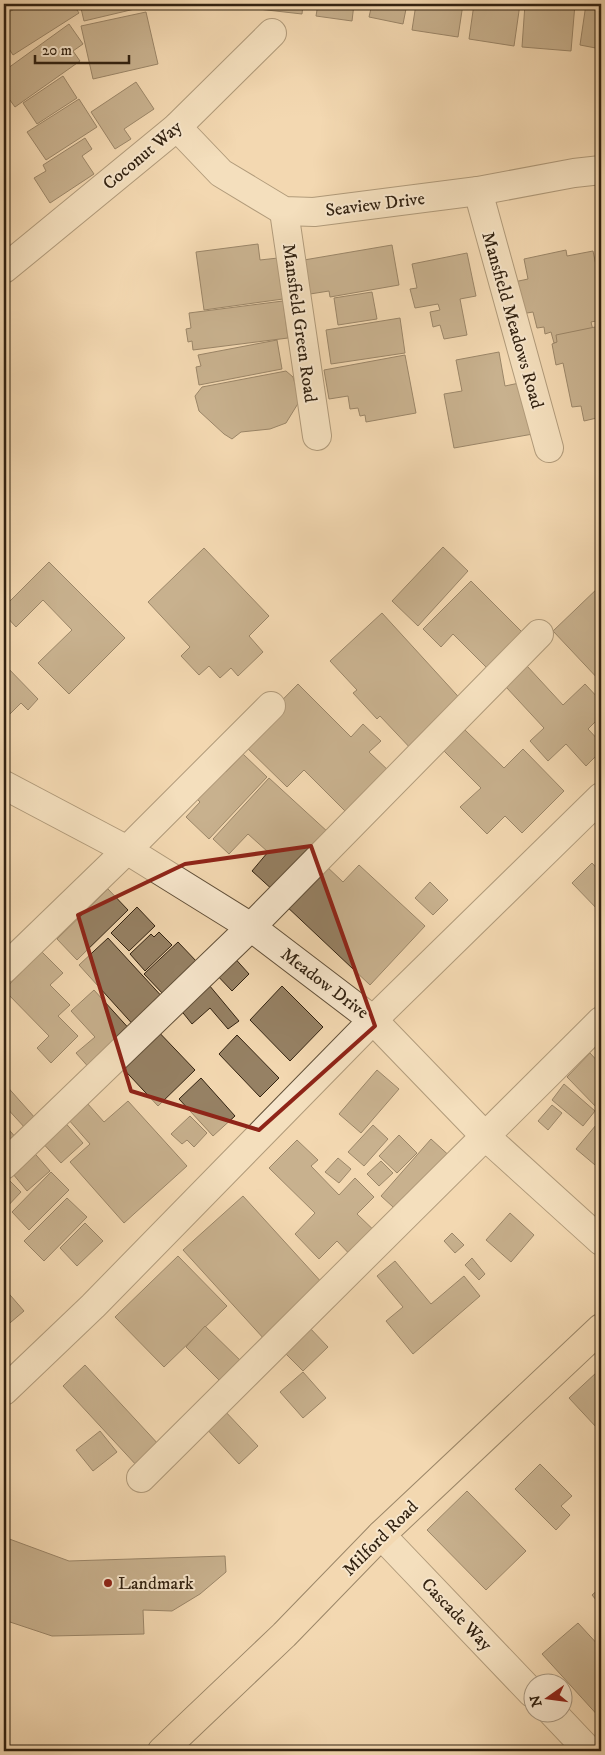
<svg xmlns="http://www.w3.org/2000/svg" width="605" height="1755" viewBox="0 0 605 1755" font-family="'IM FELL DW Pica',serif">
  <style>
    .building { fill: #968164; stroke: #322211 }
    .lines { fill: none; stroke-linecap: round; stroke-linejoin: round }
    .street-casing { stroke: #625039; stroke-width: 30 }
    .primary-casing { stroke: #322211; stroke-width: 30 }
    .street { stroke: #f7e6cc; stroke-width: 28 }
    .primary { stroke: #f3d8b1; stroke-width: 28 }
    .marked { fill: none; stroke: #8f2418; stroke-width: 4; stroke-linejoin: round }
    .poi-dot { fill: #8f2418; stroke: #f7e6cc; stroke-width: 2 }
    .labels { text-anchor: middle; stroke-width: 4; stroke-linejoin: round; paint-order: stroke }
    .street-label { font-size: 18px; fill: #322211; stroke: #f7e6cc }
    .poi-label { font-size: 18px; fill: #322211; stroke: #f7e6cc; text-anchor: start }
  </style>
  <rect width="100%" height="100%" fill="#f3d8b1"/>
  <filter id="stains"><feTurbulence type="fractalNoise" baseFrequency=".004" numOctaves="4"/><feColorMatrix values="0 0 0 0 .2 0 0 0 0 .09 0 0 0 0 .02 0 0 0 .5 -.17"/></filter>
  <radialGradient id="worn" r=".72"><stop offset=".6" stop-color="#630" stop-opacity="0"/><stop offset="1" stop-color="#630" stop-opacity=".3"/></radialGradient>
  <g class="building">
    <polygon points="13,4 73,4 79,13 13,55 4,41 4,15 16,8"/>
    <polygon points="80,4 138,4 139,8 84,21"/>
    <polygon points="259,4 303,4 302,14 258,9"/>
    <polygon points="318,4 354,4 352,21 316,16"/>
    <polygon points="372,4 407,4 403,24 369,17"/>
    <polygon points="416,4 463,4 458,37 412,30"/>
    <polygon points="474,4 520,4 514,46 469,39"/>
    <polygon points="525,4 575,4 571,51 522,47"/>
    <polygon points="586,4 601,5 601,49 580,45"/>
    <polygon points="146,12 158,64 93,79 81,26"/>
    <polygon points="69,24 83,44 73,51 80,61 15,107 4,92 4,83 8,80 4,71"/>
    <polygon points="63,76 77,98 37,124 23,103"/>
    <polygon points="136,82 154,109 124,129 131,139 115,149 91,112"/>
    <polygon points="79,99 97,127 46,160 27,132"/>
    <polygon points="85,138 92,149 82,156 94,174 50,203 34,178 46,171 43,165"/>
    <polygon points="258,244 260,260 278,258 283,299 204,310 196,252"/>
    <polygon points="392,245 399,285 330,297 329,291 310,294 304,260"/>
    <polygon points="566,250 567,256 593,251 601,289 601,320 591,322 594,334 554,343 551,332 545,334 544,327 537,328 533,312 521,314 514,282 528,279 524,259"/>
    <polygon points="467,253 476,296 460,299 467,335 444,339 440,325 433,327 430,312 440,310 438,304 415,308 410,289 417,288 412,264"/>
    <polygon points="372,292 377,319 338,325 334,298"/>
    <polygon points="283,301 288,338 193,350 192,341 188,342 186,329 191,328 189,313"/>
    <polygon points="400,318 405,353 331,364 326,330"/>
    <polygon points="600,326 601,417 584,421 581,406 572,407 563,363 556,365 552,344 557,342 556,335"/>
    <polygon points="277,340 282,369 199,385 196,367 201,366 198,355"/>
    <polygon points="499,352 505,386 524,382 533,434 454,448 444,394 462,391 456,360"/>
    <polygon points="405,355 416,413 366,422 365,415 360,416 358,408 350,409 348,396 329,399 324,370"/>
    <polygon points="286,371 293,377 296,387 299,386 302,397 286,423 270,429 241,432 232,439 224,434 199,411 195,396 202,387"/>
    <polygon points="443,547 468,571 418,626 392,601"/>
    <polygon points="204,548 269,616 249,636 263,652 238,676 231,668 220,678 209,666 199,675 181,656 190,647 148,602"/>
    <polygon points="49,562 125,638 69,694 38,663 72,630 43,600 16,627 4,614 4,607"/>
    <polygon points="471,581 526,636 491,672 453,634 441,647 423,629"/>
    <polygon points="601,585 601,682 553,631"/>
    <polygon points="382,613 466,705 414,752 380,716 377,719 353,693 357,690 330,661"/>
    <polygon points="4,664 38,699 28,710 21,703 4,720"/>
    <polygon points="527,666 563,705 585,684 601,701 601,716 588,729 601,743 601,751 586,766 566,744 548,761 530,741 544,728 506,687"/>
    <polygon points="298,684 351,737 363,724 381,741 369,752 392,774 350,816 304,770 287,787 241,742"/>
    <polygon points="465,730 504,768 523,749 564,791 522,833 505,816 487,834 460,807 481,788 444,751"/>
    <polygon points="243,754 267,777 209,839 186,817 200,802 190,792 216,763 226,772"/>
    <polygon points="269,778 329,833 275,892 252,871 268,852 248,834 229,854 213,839"/>
    <polygon points="323,863 343,882 359,865 425,926 370,985 284,904"/>
    <polygon points="592,863 601,873 601,913 572,883"/>
    <polygon points="430,882 448,900 433,915 415,898"/>
    <polygon points="108,889 128,910 77,960 57,939"/>
    <polygon points="137,907 155,926 129,951 111,933"/>
    <polygon points="159,932 172,945 145,971 130,954 151,934 154,937"/>
    <polygon points="108,938 166,1001 137,1029 79,965"/>
    <polygon points="178,942 198,963 164,995 144,974"/>
    <polygon points="41,951 63,973 50,985 70,1005 58,1016 78,1036 51,1063 37,1048 49,1036 4,990"/>
    <polygon points="231,954 249,974 232,991 213,971"/>
    <polygon points="204,979 239,1021 228,1029 210,1008 192,1024 175,1003"/>
    <polygon points="282,986 323,1027 290,1061 250,1020"/>
    <polygon points="94,990 133,1033 92,1071 76,1053 95,1037 71,1011"/>
    <polygon points="153,1026 195,1070 158,1106 116,1061"/>
    <polygon points="237,1035 279,1078 260,1097 219,1054"/>
    <polygon points="590,1053 601,1065 601,1108 599,1110 567,1077"/>
    <polygon points="377,1070 399,1089 361,1133 339,1114"/>
    <polygon points="201,1078 235,1116 213,1136 179,1099"/>
    <polygon points="4,1083 36,1119 26,1129 4,1105"/>
    <polygon points="564,1084 595,1111 583,1126 552,1100"/>
    <polygon points="128,1101 187,1166 124,1223 70,1162 90,1144 68,1119 87,1103 104,1122"/>
    <polygon points="552,1105 562,1113 548,1130 538,1121"/>
    <polygon points="190,1116 207,1133 194,1147 187,1140 182,1144 171,1134"/>
    <polygon points="62,1119 83,1143 61,1163 39,1139"/>
    <polygon points="601,1119 601,1170 576,1149"/>
    <polygon points="4,1124 17,1139 4,1151"/>
    <polygon points="373,1125 388,1139 364,1166 348,1152"/>
    <polygon points="399,1135 417,1153 397,1173 379,1156"/>
    <polygon points="431,1139 454,1160 404,1217 381,1196"/>
    <polygon points="297,1140 318,1160 311,1166 339,1195 355,1178 374,1197 357,1214 382,1238 358,1263 337,1241 319,1259 295,1234 315,1213 269,1168"/>
    <polygon points="30,1148 50,1171 27,1191 8,1168"/>
    <polygon points="338,1158 351,1169 339,1183 325,1172"/>
    <polygon points="381,1161 393,1173 379,1186 367,1174"/>
    <polygon points="51,1172 69,1190 29,1230 12,1212"/>
    <polygon points="4,1175 21,1192 4,1210"/>
    <polygon points="243,1196 324,1285 265,1340 183,1250"/>
    <polygon points="67,1198 87,1217 44,1261 24,1241"/>
    <polygon points="510,1213 534,1235 511,1262 486,1240"/>
    <polygon points="85,1223 103,1241 77,1266 60,1248"/>
    <polygon points="452,1233 464,1245 455,1253 444,1241"/>
    <polygon points="178,1256 227,1306 164,1367 115,1317"/>
    <polygon points="472,1258 485,1274 479,1280 465,1265"/>
    <polygon points="395,1261 431,1304 464,1276 480,1296 413,1354 386,1321 403,1307 377,1276"/>
    <polygon points="4,1288 24,1311 4,1328"/>
    <polygon points="307,1325 328,1347 303,1371 282,1350"/>
    <polygon points="205,1326 245,1365 225,1386 186,1347"/>
    <polygon points="85,1365 160,1446 138,1467 63,1386"/>
    <polygon points="303,1372 326,1398 303,1418 280,1392"/>
    <polygon points="597,1372 601,1376 601,1424 597,1428 569,1398"/>
    <polygon points="223,1409 258,1446 239,1464 204,1426"/>
    <polygon points="100,1431 117,1452 93,1471 76,1450"/>
    <polygon points="540,1464 572,1496 561,1506 570,1515 556,1530 515,1489"/>
    <polygon points="467,1491 526,1551 486,1590 427,1530"/>
    <polygon points="4,1537 69,1561 225,1556 226,1572 200,1594 172,1611 143,1610 144,1634 52,1636 4,1620"/>
    <polygon points="601,1587 601,1606 592,1595"/>
    <polygon points="578,1623 601,1648 601,1719 542,1654"/>
  </g>
  <g class="lines">
    <defs>
      <g id="street">
        <polyline points="177,127 221,173 284,211 314,212 478,191 574,173 601,170"/>
        <polyline points="478,191 549,448"/>
        <polyline points="284,211 317,436"/>
        <polyline points="4,269 177,127 272,33"/>
        <polyline points="4,785 127,850 251,927 373,1020 485,1136 601,1241"/>
        <polyline points="4,969 127,850 271,706"/>
        <polyline points="4,1165 251,927 539,634"/>
        <polyline points="4,1391 93,1306 373,1020 601,797"/>
        <polyline points="141,1478 601,1021"/>
        <polyline points="381,1535 532,1693"/>
        <polyline points="552,1712 589,1751"/>
      </g>
      <polyline id="primary" points="162,1751 284,1635 381,1535 601,1328"/>
    </defs>
    <use href="#street" class="street-casing"/>
    <use href="#primary" class="primary-casing"/>
    <use href="#street" class="street"/>
    <use href="#primary" class="primary"/>
  </g>
  <path d="M0 0H605V1755H0ZM311,846L375,1026L259,1130L131,1091L78,915L185,864Z" fill="#f3d8b1" fill-opacity=".55" fill-rule="evenodd"/>
  <path class="marked" d="M311,846L375,1026L259,1130L131,1091L78,915L185,864Z"/>
  <circle class="poi-dot" cx="108" cy="1583" r="5"/>
  <g class="labels">
    <g class="street-label">
      <text transform="translate(142 155) rotate(-40)" y="6">Coconut Way</text>
      <text transform="translate(375 204) rotate(-7)" y="6">Seaview Drive</text>
      <text transform="translate(513 320) rotate(74)" y="6">Mansfield Meadows Road</text>
      <text transform="translate(300 323) rotate(82)" y="6">Mansfield Green Road</text>
      <text transform="translate(325 983) rotate(37)" y="6">Meadow Drive</text>
      <text transform="translate(380 1538) rotate(-45)" y="6">Milford Road</text>
      <text transform="translate(457 1614) rotate(46)" y="6">Cascade Way</text>
    </g>
    <g class="poi-label">
      <text x="118" y="1589">Landmark</text>
    </g>
  </g>
  <rect width="605" height="1755" fill="none" stroke="#f3d8b1" stroke-width="20"/>
  <rect x="5" y="5" width="595" height="1745" fill="none" stroke="#322211" stroke-width="2.5"/>
  <rect x="10" y="10" width="585" height="1735" fill="none" stroke="#322211"/>
  <g transform="translate(548 1698) rotate(256)"><circle r="24" fill="#f7e6cc" stroke="#a89881"/>
  <path d="M0-4L9 19L0 12L-9 19Z" fill="#8f2418"/>
  <text y="-8" font-size="14" font-weight="bold" text-anchor="middle" fill="#322211">N</text>
  </g>
  <path d="M35 55v8h94v-8" fill="none" stroke="#322211" stroke-width="2.5"/>
  <text x="42" y="55" font-size="15" fill="#322211" stroke="#f7e6cc" stroke-width="4" paint-order="stroke">20 m</text>
  <rect width="100%" height="100%" filter="url(#stains)"/>
  <rect width="100%" height="100%" fill="url(#worn)"/>
</svg>
